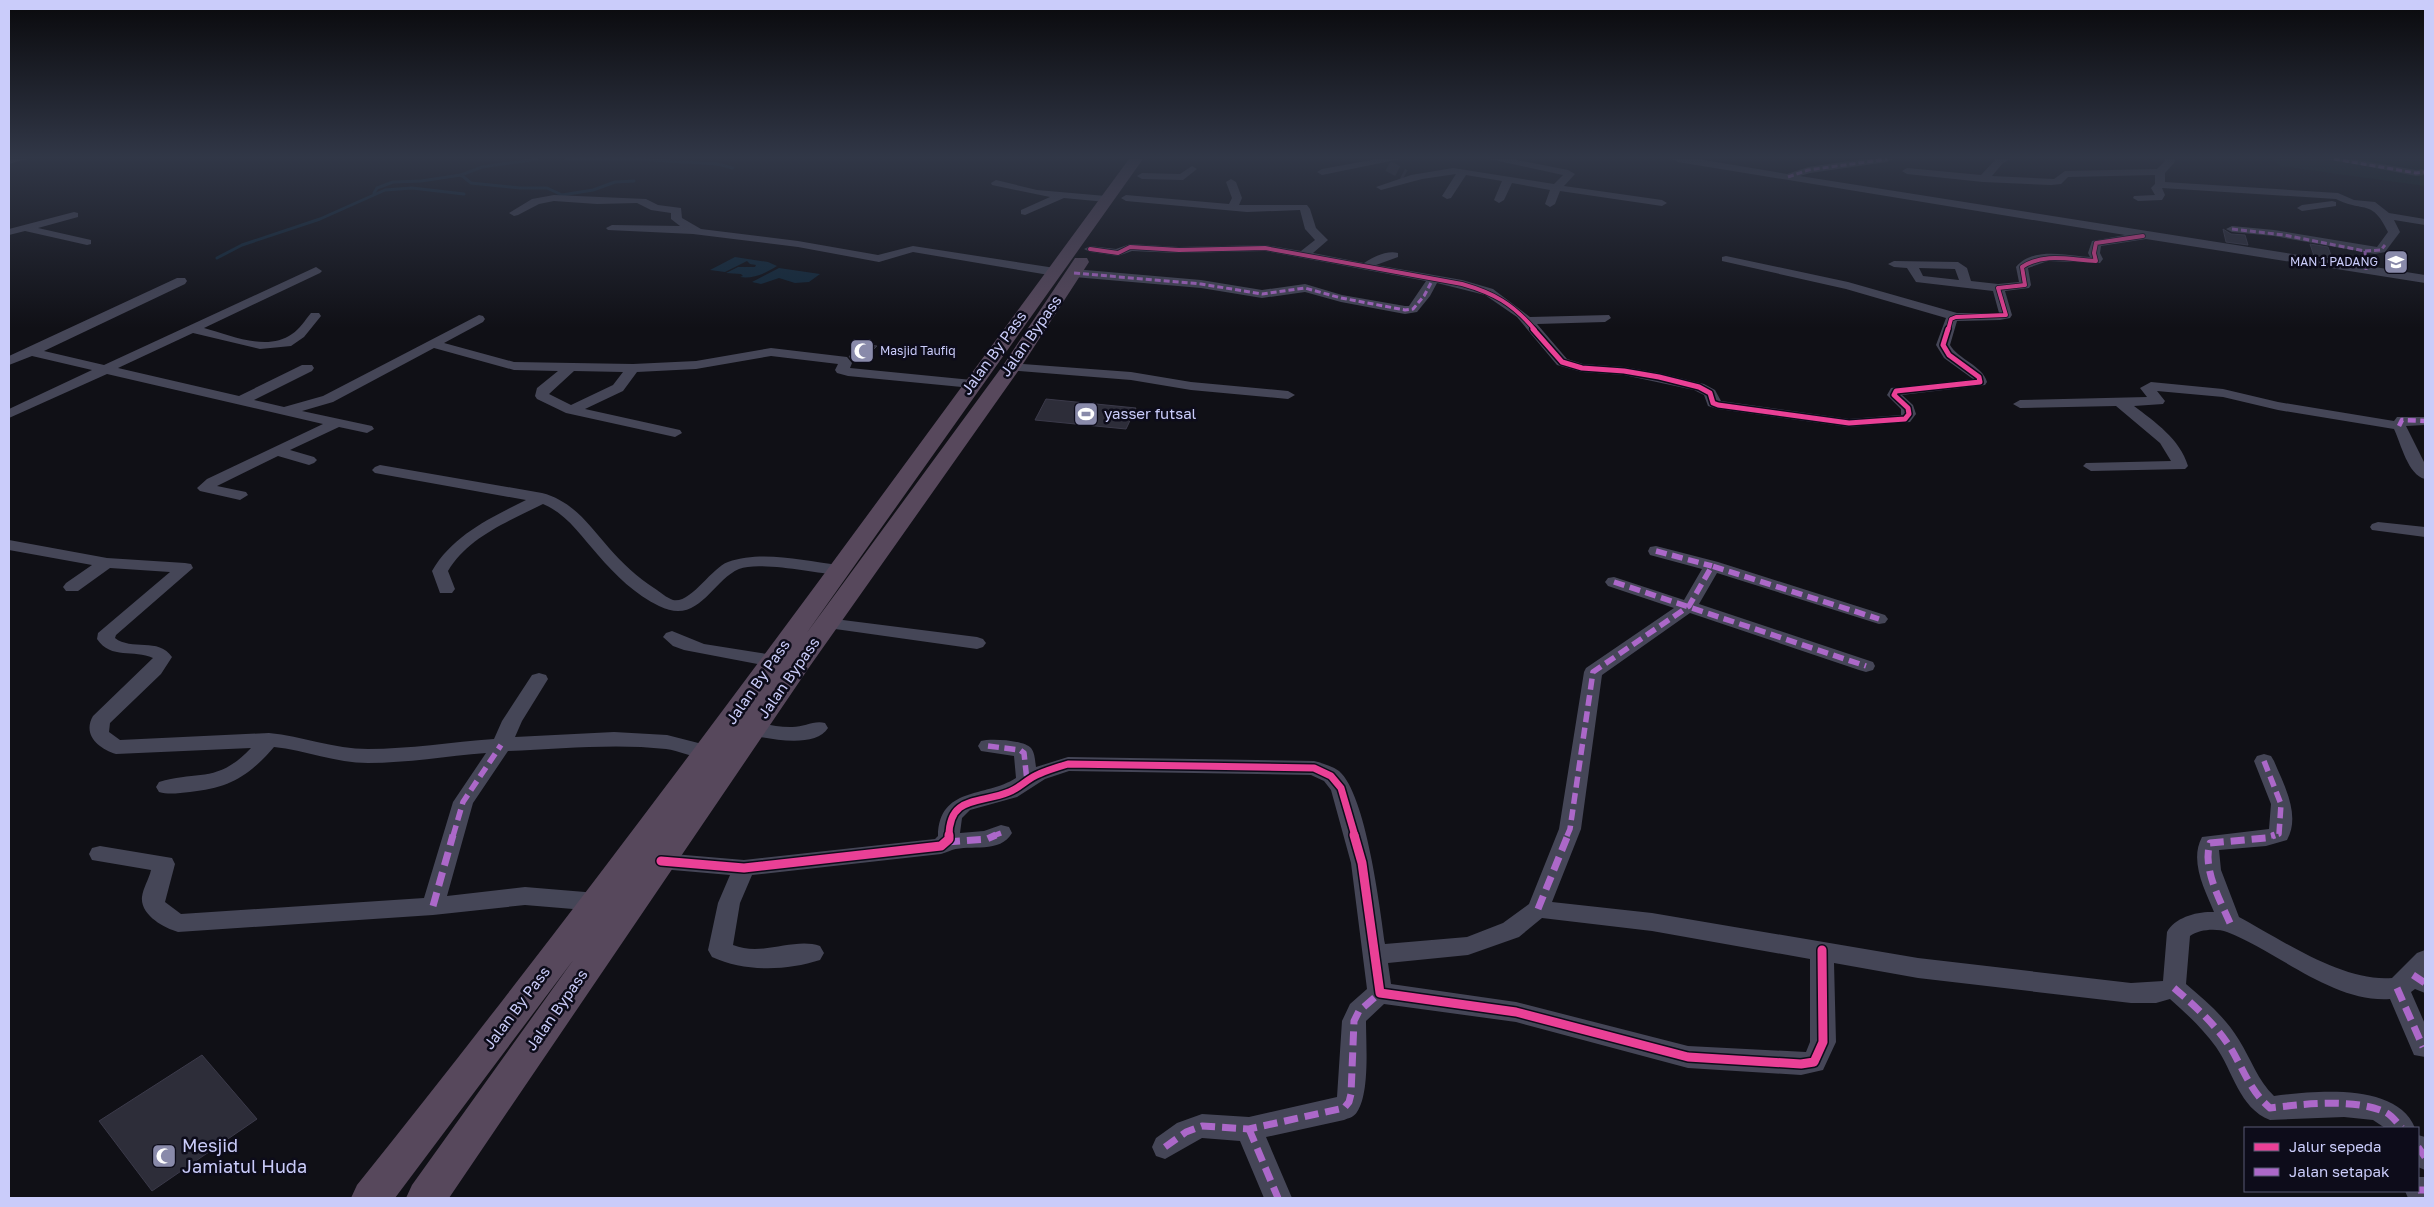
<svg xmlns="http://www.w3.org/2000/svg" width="2434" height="1207" viewBox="0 0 2434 1207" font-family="'Golos Text',sans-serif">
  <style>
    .green { fill: #10201f }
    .water { fill: #11283a }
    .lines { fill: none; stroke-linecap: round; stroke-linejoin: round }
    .stream { stroke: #11283a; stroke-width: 3 }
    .building { fill: #2d2d39; stroke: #3b3a4a }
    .minor-tunnel { stroke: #2c2c38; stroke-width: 11; stroke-dasharray: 11 5.5; stroke-linecap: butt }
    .minor { fill: #454657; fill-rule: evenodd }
    .highway { fill: #57485c; fill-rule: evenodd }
    .quiet-far3 { stroke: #ac68c9; stroke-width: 3; stroke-dasharray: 6 3; stroke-linecap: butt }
    .quiet-far2 { stroke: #ac68c9; stroke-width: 4.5; stroke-dasharray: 8 4.5; stroke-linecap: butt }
    .quiet-far1 { stroke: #ac68c9; stroke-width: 5.5; stroke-dasharray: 11 5.5; stroke-linecap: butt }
    .quiet { stroke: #ac68c9; stroke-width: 7; stroke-dasharray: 14 7; stroke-linecap: butt }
    .cycleway-far3-casing { stroke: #0d0c1a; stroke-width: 5.5 }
    .cycleway-far2-casing { stroke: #0d0c1a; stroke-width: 8 }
    .cycleway-far1-casing { stroke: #0d0c1a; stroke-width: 10 }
    .cycleway-casing { stroke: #0d0c1a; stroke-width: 12 }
    .cycleway-far3 { stroke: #ea4096; stroke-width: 4 }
    .cycleway-far2 { stroke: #ea4096; stroke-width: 5 }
    .cycleway-far1 { stroke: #ea4096; stroke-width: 7 }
    .cycleway { stroke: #ea4096; stroke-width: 9 }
    .labels { text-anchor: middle; stroke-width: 5; stroke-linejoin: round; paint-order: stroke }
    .far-poi-label { font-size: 12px; fill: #caccfa; stroke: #0d0c1a; text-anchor: end }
    .street-label { font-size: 15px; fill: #caccfa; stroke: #0d0c1a }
    .poi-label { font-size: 15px; fill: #caccfa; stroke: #0d0c1a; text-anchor: start }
    .near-poi-label { font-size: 18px; fill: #caccfa; stroke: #0d0c1a; text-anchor: start }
  </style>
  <rect width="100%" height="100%" fill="#101016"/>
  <polygon class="green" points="2274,159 2425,159 2425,186 2281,166"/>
  <g class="water">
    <path d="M735,257L768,262L777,266C766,273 754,279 740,277L743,276L741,274L726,273L738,267H755L756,265L750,264L747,261L725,272L710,270Z"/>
    <polygon points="779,268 820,274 809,282 795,283 779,278 761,284 752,282"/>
  </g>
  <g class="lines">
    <g class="stream">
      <polyline points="567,159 636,159"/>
      <polyline points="637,159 717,164 733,168"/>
      <polyline points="461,175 471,183 520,188 547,188 562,195 593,190 615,182 634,181"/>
      <polyline points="374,193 377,188 393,182 421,181 461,175 482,167 537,159"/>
      <polyline points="217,258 242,245 320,219 385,190 412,188 464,194"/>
    </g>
  </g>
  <g class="building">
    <polygon points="2223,229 2231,234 2245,235 2248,245 2226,242"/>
    <polygon points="2310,244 2328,247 2332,258 2314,256"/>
    <polygon points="859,344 877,346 865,358 849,357"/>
    <polygon points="1046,399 1136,408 1126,429 1035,420"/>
    <polygon points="202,1055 257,1119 152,1191 99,1121"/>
  </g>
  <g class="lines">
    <polyline class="minor-tunnel" points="1388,166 1405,175"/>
    <g class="minor">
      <polygon points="9,159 26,159 9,164"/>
      <polygon points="1377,159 1400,159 1322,175 1317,172 1322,169"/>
      <polygon points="1490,159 1512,159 1568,170 1575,174 1564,186 1662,200 1667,203 1662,206 1560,191 1555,204 1550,207 1545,204 1550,190 1512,183 1504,200 1499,203 1494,200 1502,181 1466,175 1451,198 1447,199 1442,196 1456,174 1422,179 1381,190 1376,187 1411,175 1453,168 1554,184 1563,175"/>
      <path d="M1673,159H1698L1787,174L1808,167L1863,159H1892L1887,162L1810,173L1800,176L2425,275V283L2146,239L2101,246L2100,253L2103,259L2100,263L2048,261L2028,268L2031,285L2029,288L2005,291L2012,315L2010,318L2000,320L1957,321L1950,345C1958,359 1983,366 1987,382L1985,385L1902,395L1913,405L1916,414L1910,422L1849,427L1718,409L1708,406L1704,395L1694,390L1624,375L1582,372L1557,365L1517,317L1485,295L1437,283L1430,296L1417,312L1405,314L1341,302L1305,292L1262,298L1201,288L1074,277L1068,273L1074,269L1201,280L1262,290L1305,284L1342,295L1405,306H1409L1426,281L1265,251L1179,253L1132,251L1118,256L1090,252L1084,249L1090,246L1116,249L1130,244L1179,247L1265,245L1301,251L1315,240L1305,229L1300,210L1247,212L1126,201L1121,198L1126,195L1229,204L1232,198L1226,182L1231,179L1236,182L1242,198L1239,205H1307L1310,209L1316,228L1328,240L1313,253L1364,263C1373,257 1387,250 1398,253V257L1376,265L1462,280L1493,289L1530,317L1609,315L1611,318L1605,322L1537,324L1567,359L1583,364L1624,367L1659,373L1704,384L1715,390L1721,401L1849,419L1901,415V409L1887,395L1891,388L1973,379L1944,358L1936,345L1946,318L1846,289L1722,261V257L1726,256L1848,282L1957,313H1999L1993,291L1916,282L1907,268L1894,267L1888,264L1894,261L1958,262L1967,268L1971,281L1998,284L2019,282L2016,267C2034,246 2067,256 2090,257L2088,253L2092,241L2125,235L1678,162ZM1919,268L1955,269L1959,280L1923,276Z"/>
      <path d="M1996,159H2011L2003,163L1992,176L2054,179L2065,171L2157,169L2165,161L2164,159H2175L2174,163L2165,173V182L2338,193L2354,200L2375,202L2389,213L2425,219V225L2394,220L2400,232L2385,252L2375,254L2274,236L2232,232L2226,229L2232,226L2274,230L2377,247L2388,232C2372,198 2363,213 2336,199L2162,188L2165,195L2162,200L2138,201L2133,198L2134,196L2155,195L2151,188L2155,184V175L2068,177L2061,184L2051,185L1983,182L1907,174L1902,171L1907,168L1981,175Z"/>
      <polygon points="2329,159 2353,159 2416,170 2425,169 2425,175 2416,176"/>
      <polygon points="1192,166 1197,169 1183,180 1142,179 1137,176 1142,173 1180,174"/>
      <polygon points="996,180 1037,190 1106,196 1111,199 1106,202 1064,198 1025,215 1021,214 1021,210 1050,197 992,185 991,183"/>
      <polygon points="554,195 646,199 658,205 681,208 682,218 701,229 798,241 878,255 913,246 1055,268 1061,272 1055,276 913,252 879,262 798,247 693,234 608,230 606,228 612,225 680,226 671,219 671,213 651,210 637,203 597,204 554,201 539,204 518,215 514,216 509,213 532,199"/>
      <polygon points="2332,201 2336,202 2336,206 2302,211 2297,208 2302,205"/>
      <polygon points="74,212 78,213 78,217 38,228 91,240 91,244 87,245 25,231 9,235 9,229"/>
      <path d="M316,267L322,271L320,273L204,328C230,335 267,352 292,334C300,329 305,320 311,313H319L321,316L304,337L291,346L260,349L193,333L118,368L239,396L302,365H312L314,368L312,371L254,400L284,407L323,396L479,315L483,316L485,319L483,322L444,343L514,362L633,364L696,361L771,348L847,357L852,363L850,368L972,380L979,384L972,388L848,376L837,373L835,370L838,364L771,356L696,369L637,372L623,391L585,409L680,430L682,433L675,437L566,413L537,399L535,396L537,388L558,371L514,370L434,348L333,402L302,411L372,426L374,429L367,433L339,427L290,450L314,457L317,460L314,463L309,465L278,456L217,486L246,492L248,495L240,500L200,491L197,488L207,479L323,424L107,374L9,418V409L92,370L32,356L9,365V356L177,278H185L187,281L185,284L44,351L104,365ZM574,371L623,372L613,385L571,405L549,394Z"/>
      <polygon points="1011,363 1131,372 1191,382 1288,391 1295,395 1288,399 1191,390 1131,380 1006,370 1004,367"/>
      <path d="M2151,382L2223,389L2278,402L2394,421L2397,417H2425V425L2406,426L2425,464V479C2408,475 2401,444 2394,429L2278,410L2223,397L2157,391L2165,401L2163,404L2134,406C2155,422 2180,439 2188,466L2185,469L2091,471L2083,466L2086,463L2171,461L2160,443L2116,406L2020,408L2013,404L2020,400L2147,397L2140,388Z"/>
      <path d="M380,465L542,493C573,501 589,525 609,548C622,563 637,577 654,588C660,592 667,598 673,600C691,604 711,568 728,562C762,550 804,561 838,565L844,566L846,570L844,574L838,575C815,573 759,561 739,569C711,581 699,626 659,606C636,595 615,575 598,555C581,536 567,514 543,504C509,521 468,537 448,571L455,589L452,593H440L432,571C453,535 490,518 526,500L375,473L372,470L375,467Z"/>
      <polygon points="2378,522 2425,527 2425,537 2372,530 2370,527 2372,524"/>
      <path d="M9,540L107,558L185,563L191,564L193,568L116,635L115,638C131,651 159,637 172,657L161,674L110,723L109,732L120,740L269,733C302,736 334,749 368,749C409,749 452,742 494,739L502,721L532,675L539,673L546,675L548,679L522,721L515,737L614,732L667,735L714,747L717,752L714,757C698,761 681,751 666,749C614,743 560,749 508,751L473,803L447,896L525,887L597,893L605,896L608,902L605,908L597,911L525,905L433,915L178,932C164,928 140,915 142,897C143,888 149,879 151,870L92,860L89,854L92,848L100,846L172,858L175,864L165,902L181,914L424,898L453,802L486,753C447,756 407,763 368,763C336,763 305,750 274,747C248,777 229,788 190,792C179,793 169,795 159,792L156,787L159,782C199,770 217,784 251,748L116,754C99,749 82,735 93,716L153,658C134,649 111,660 97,639L98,633L170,572L110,568L78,591H66L63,587L66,583L92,565L9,550Z"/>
      <path d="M1656,546L1718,562L1885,615L1888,619L1885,623L1879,624L1717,573L1699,604L1873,662L1875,666L1873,670L1866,672L1859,670L1690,613L1602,675L1581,829L1552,902L1652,913L1918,958L2131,983L2163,981L2167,932C2175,917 2198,911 2214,912C2205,890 2189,861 2202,837L2269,829L2271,804L2254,761L2257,756L2264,754L2271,756L2274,761C2284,785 2301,815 2287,840L2266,846L2219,850L2221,870L2239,917C2282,940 2342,982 2392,978L2417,953L2425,950V993L2415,989L2411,992L2425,1024V1057L2414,1055L2390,999C2333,1003 2277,951 2227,932C2217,928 2199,929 2190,936L2186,984C2206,1001 2226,1018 2239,1040C2251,1059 2258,1081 2274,1096C2314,1091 2397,1082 2415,1128H2385L2373,1120L2344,1117L2270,1120C2239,1108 2233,1071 2216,1047C2203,1029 2187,1014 2170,999L2156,1003H2131L1918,978L1834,963L1836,1042L1823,1070L1801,1075L1688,1068L1516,1022L1384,1004L1366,1021C1366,1044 1370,1093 1357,1112C1354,1117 1349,1118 1344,1120L1266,1137L1292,1198H1264L1240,1141L1202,1138L1165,1159L1156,1156L1152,1147L1156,1138L1177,1123L1202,1114L1249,1117L1337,1097L1342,1021L1350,1004L1367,989L1351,863L1331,790L1324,781L1311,775L1069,771L1045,779L1017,797L970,810L962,818L960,833L984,831L1001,825L1009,827L1012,833C1000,854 971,844 952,850C949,851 945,853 941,854L752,875L740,903L733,945C762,957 794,937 820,946L824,953L820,960C786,971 745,972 712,957L708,950L718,903L730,875L661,869L653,867L650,861L653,855L661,853L744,860L935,839L938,836C939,786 985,798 1016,778L1014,756L981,751L978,746L981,741C990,738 1024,740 1031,748C1035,753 1035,761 1036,767L1068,757L1314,761C1322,763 1332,766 1339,771C1366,794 1380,908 1385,944L1467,937L1503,923L1529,904L1559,829L1584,672L1586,668L1674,608L1608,586L1605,582L1608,578L1614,577L1684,600L1702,569L1650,555L1648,551L1650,547ZM1542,918L1652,931L1810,959V1042L1806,1052L1688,1046L1516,1002L1391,984L1388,963L1468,955L1519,937Z"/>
      <polygon points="827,618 977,637 983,639 986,643 983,647 977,649 821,627 818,623 821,619"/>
      <polygon points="672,631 704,644 773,655 780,657 782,661 780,665 773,667 684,650 673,646 663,637 666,633"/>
      <path d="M743,719C759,722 774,727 790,727C803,728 813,720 825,723L828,728C814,751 757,737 736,731L733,726L736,721Z"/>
      <polygon points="2418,1135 2425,1137 2425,1170 2418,1167"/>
      <polygon points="2418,1177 2425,1177 2425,1198 2408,1198 2405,1191 2418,1191"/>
    </g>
    <path class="highway" d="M1129,159H1143L806,634L1004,364L1075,258H1087L1089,262L1021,367L810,666L449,1198H406L412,1185L574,959L395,1198H351L357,1185C625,851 875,504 1129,159Z"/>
    <g class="quiet-far3">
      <polyline points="2334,159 2416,173 2425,172"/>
      <polyline points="1788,177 1808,170 1887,159"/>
      <polyline points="2232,229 2284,235 2365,251 2381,250 2385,245"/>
      <polyline points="2365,251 2366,270"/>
      <polyline points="1074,273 1201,284 1262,294 1305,288 1341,298 1405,310 1413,309 1424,296 1433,279"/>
    </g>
    <polyline class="quiet-far2" points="2399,426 2402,420 2425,421"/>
    <g class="quiet-far1">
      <polyline points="1656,551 1712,566"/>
      <polyline points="1614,582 1866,666"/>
      <polyline points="988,746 1020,750 1024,753 1027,781"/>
      <polyline points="2264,761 2281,804 2279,834 2271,836"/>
      <polyline points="453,836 463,802 501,745"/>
      <polyline points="993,836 1001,833"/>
      <polyline points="1567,836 1570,829 1593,672 1689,606 1712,566 1879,619"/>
    </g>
    <g class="quiet">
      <polyline points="946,842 987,839 996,835"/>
      <polyline points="433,906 453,835"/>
      <polyline points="1538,909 1568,835"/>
      <path d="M2230,923C2220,900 2202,868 2210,843L2266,838L2275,835"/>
      <polyline points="2413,975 2425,983"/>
      <path d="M2174,988C2195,1006 2215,1024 2230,1047C2243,1068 2250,1091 2270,1108C2303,1104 2354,1098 2385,1112C2392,1115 2397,1123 2402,1128"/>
      <polyline points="2397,988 2423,1047"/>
      <polyline points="1249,1129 1278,1198"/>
      <polyline points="1165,1147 1186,1132 1202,1126 1249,1129 1344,1108 1349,1102 1351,1094 1354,1021 1359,1011 1380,993"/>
      <polyline points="2418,1147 2425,1157"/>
      <polyline points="2418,1190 2425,1190"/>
    </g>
    <defs>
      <g id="cycleway-far3">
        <path d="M1090,249L1118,253L1130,247L1179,250L1265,248L1462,284C1494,293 1513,304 1535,330"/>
        <path d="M1948,330L1951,319L1956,317L2006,315L1998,288L2025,285L2022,267C2045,252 2070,260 2096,261L2094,253L2096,243L2143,236"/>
      </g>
      <polyline id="cycleway-far2" points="1533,329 1562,362 1582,368 1624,371 1659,377 1699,387 1710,393 1713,403 1718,405 1849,423 1905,419 1909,414 1908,408 1894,395 1896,391 1980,382 1979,377 1949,355 1943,345 1948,329"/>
      <path id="cycleway-far1" d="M949,836C949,795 980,804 1009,792C1020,788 1028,778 1039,774C1048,770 1058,767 1068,764L1314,768L1331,776L1341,788L1355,836"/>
      <g id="cycleway">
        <polyline points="1354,835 1362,863 1380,993 1516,1012 1688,1057 1801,1064 1814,1062 1823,1042 1822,950"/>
        <polyline points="661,861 744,868 941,846 949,839 949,835"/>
      </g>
    </defs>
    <use href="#cycleway-far3" class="cycleway-far3-casing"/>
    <use href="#cycleway-far2" class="cycleway-far2-casing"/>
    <use href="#cycleway-far1" class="cycleway-far1-casing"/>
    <use href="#cycleway" class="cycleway-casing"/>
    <use href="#cycleway-far3" class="cycleway-far3"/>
    <use href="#cycleway-far2" class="cycleway-far2"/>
    <use href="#cycleway-far1" class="cycleway-far1"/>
    <use href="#cycleway" class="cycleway"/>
  </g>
  <linearGradient id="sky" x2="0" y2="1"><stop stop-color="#09090c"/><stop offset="0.48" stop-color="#313747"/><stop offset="1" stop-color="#313747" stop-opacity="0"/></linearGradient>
  <rect width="2434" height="328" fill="url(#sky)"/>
  <defs>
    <symbol id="school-square" viewBox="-11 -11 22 22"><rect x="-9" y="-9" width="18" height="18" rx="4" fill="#898aaa" stroke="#0d0c1a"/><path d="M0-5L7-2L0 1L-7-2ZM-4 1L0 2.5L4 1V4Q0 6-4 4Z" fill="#fff"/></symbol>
    <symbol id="mosque-square" viewBox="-11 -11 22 22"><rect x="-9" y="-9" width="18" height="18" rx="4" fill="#898aaa" stroke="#0d0c1a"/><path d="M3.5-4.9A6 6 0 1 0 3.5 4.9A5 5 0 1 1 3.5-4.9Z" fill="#fff"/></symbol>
    <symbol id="stadium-square" viewBox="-11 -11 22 22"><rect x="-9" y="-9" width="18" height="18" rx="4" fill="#898aaa" stroke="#0d0c1a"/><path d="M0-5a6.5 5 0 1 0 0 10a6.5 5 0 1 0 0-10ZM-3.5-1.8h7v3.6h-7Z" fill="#fff"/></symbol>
  </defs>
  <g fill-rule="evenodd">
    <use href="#school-square" x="2382" y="248" width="28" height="28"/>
    <use href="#mosque-square" x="848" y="337" width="28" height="28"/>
    <use href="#stadium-square" x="1072" y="400" width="28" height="28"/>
    <use href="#mosque-square" x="150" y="1142" width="28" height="28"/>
  </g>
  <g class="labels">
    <g class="far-poi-label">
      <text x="2378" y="266">MAN 1 PADANG</text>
      <text x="880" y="355" text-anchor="start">Masjid Taufiq</text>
    </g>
    <g class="street-label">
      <text transform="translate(1031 336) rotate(-55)" y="5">Jalan Bypass</text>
      <text transform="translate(994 353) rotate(-54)" y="5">Jalan By Pass</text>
      <text transform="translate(789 678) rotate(-55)" y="5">Jalan Bypass</text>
      <text transform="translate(758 682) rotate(-55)" y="5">Jalan By Pass</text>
      <text transform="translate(517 1008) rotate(-53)" y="5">Jalan By Pass</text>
      <text transform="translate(557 1010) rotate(-55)" y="5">Jalan Bypass</text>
    </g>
    <g class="poi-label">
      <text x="1104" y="419">yasser futsal</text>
    </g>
    <g class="near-poi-label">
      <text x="182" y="1152">Mesjid<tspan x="182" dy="21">Jamiatul Huda</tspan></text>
    </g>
  </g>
  <rect width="2434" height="1207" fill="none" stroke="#caccfa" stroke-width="20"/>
  <rect x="2244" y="1127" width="175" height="65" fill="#0d0c1a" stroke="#595974"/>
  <rect x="2254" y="1143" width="25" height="8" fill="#ea4096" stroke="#595974"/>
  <text x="2289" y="1152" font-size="15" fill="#caccfa">Jalur sepeda</text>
  <rect x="2254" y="1168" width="25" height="8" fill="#ac68c9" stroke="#595974"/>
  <text x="2289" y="1177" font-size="15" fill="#caccfa">Jalan setapak</text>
</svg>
